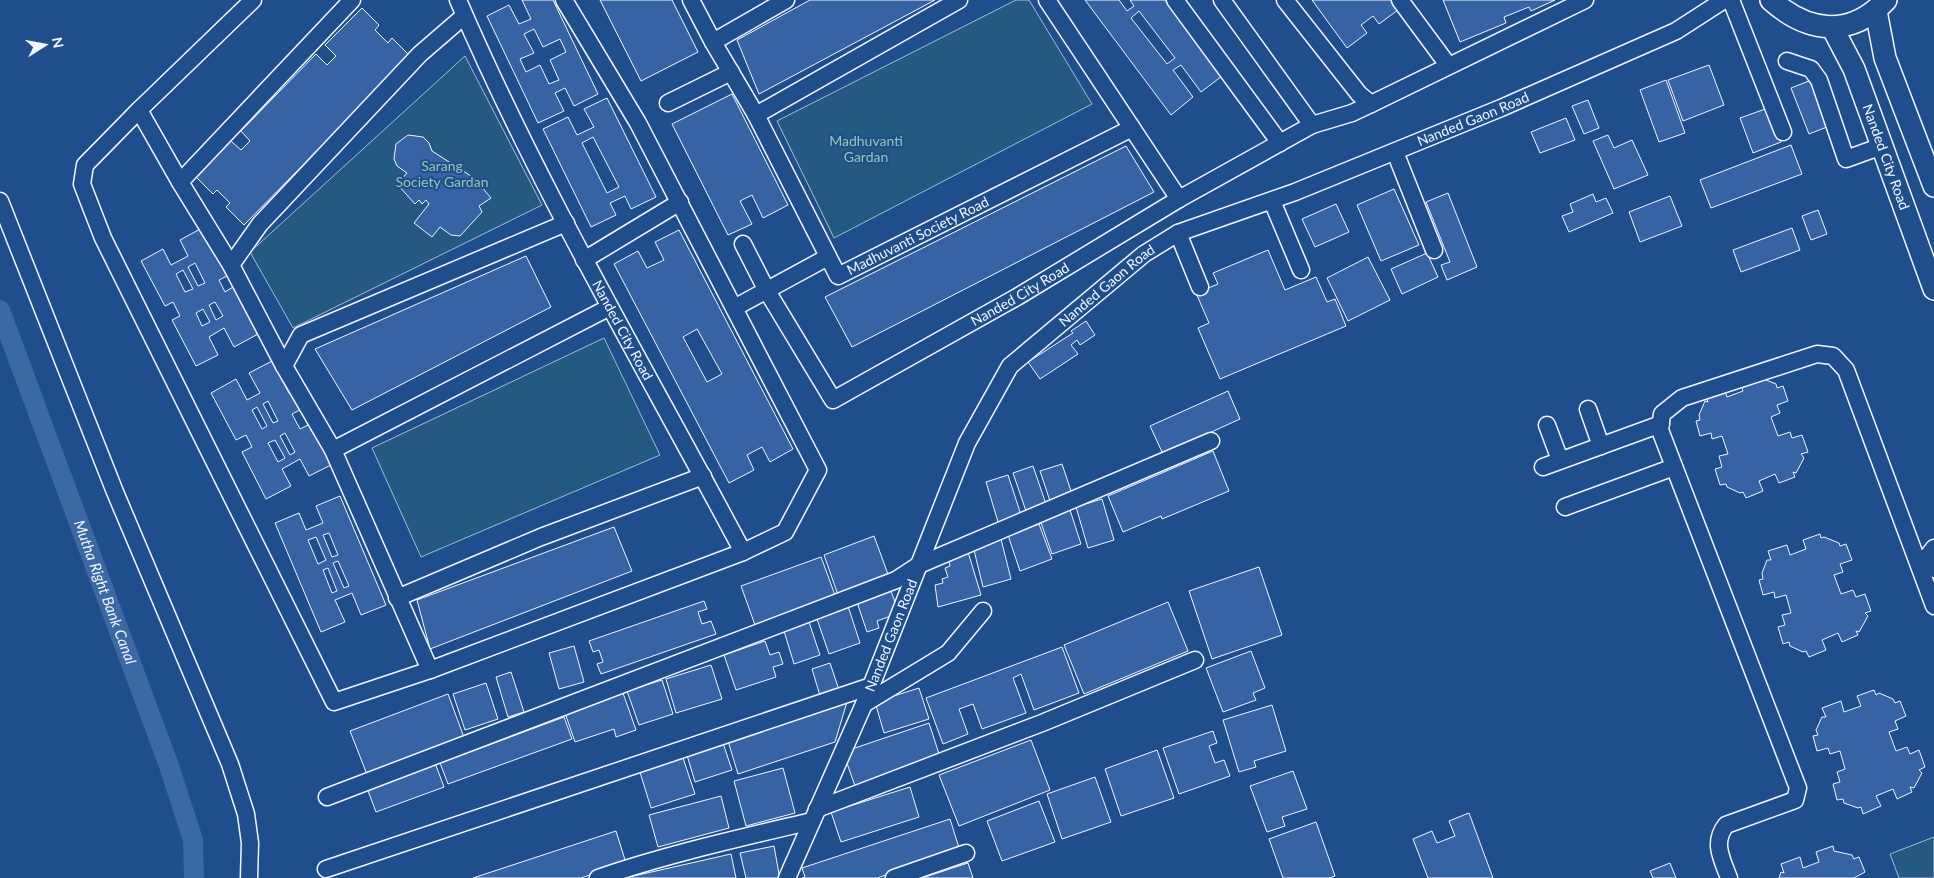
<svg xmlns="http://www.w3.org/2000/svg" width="1934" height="878" viewBox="0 0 1934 878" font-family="Lato,sans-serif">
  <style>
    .green { fill: #245a82; stroke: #a8bbd7 }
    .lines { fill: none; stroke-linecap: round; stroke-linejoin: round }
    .canal { stroke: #3b69a3; stroke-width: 20 }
    .building { fill: #3563a3; stroke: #f2f6ff; fill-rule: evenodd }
    .minor-casing { stroke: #f2f6ff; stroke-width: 19 }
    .tertiary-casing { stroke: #f2f6ff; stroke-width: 24 }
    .minor { stroke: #1f4e8c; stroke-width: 16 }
    .tertiary { stroke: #1f4e8c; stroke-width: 21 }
    .labels { text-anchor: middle; stroke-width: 4; stroke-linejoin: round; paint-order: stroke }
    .street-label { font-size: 14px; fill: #f2f6ff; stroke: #1f4e8c }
    .park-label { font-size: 14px; fill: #97c8a6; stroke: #1f4e8c }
    .water-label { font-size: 15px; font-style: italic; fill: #f2f6ff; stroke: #1f4e8c }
  </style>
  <rect width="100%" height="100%" fill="#1f4e8c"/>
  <g class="green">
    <polygon points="1016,0 1029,0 1092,104 834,238 777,121"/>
    <polygon points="465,56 542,205 293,328 250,252"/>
    <polygon points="604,338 660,455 421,557 372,448"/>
    <polygon points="1934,837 1934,878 1899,878 1890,854"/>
  </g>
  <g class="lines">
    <path class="canal" id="s1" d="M0,310L168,763L193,840L194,878"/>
  </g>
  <g class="building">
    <path d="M522,0H553L598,94L574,106L565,88L555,93L564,111L538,123L487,16L509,5L519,24L531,19ZM534,29L543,47L560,39L566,52L550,60L559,80L549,84L540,65L526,72L520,59L534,53L524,34Z"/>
    <polygon points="600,0 672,0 698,52 641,81"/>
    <polygon points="810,0 935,0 759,94 737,40"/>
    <path d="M1085,0H1119L1127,11L1134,6L1130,0H1165L1222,76L1201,92L1181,65L1173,70L1193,97L1171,115ZM1139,11L1175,58L1167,64L1131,18Z"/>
    <polygon points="1312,0 1396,0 1402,7 1379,24 1373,16 1361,25 1367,33 1347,48"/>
    <polygon points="1443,0 1555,0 1531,11 1529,7 1504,17 1506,23 1460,42"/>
    <polygon points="362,8 379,25 375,30 388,43 392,38 410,56 244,225 226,207 230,203 217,190 213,194 196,177 231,141 241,150 250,141 241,131 316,54 327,65 336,56 325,45"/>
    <polygon points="1709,65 1724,105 1683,121 1668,80"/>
    <polygon points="1814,79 1832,125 1809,134 1791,88"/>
    <polygon points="1666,80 1685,133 1659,142 1640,90"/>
    <polygon points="732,94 788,205 763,218 752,195 740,201 752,224 728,235 672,124"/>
    <path d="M607,98L656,197L631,209L625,196L610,203L616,215L591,227L543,129L568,117L577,135L594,127L584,109ZM593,137L619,187L607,193L582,143Z"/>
    <polygon points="1588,100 1599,128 1584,134 1572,106"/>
    <polygon points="1768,108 1781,142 1753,153 1740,118"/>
    <polygon points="1566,118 1575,140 1540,153 1531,132"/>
    <polygon points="408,135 423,137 429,143 432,151 474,178 491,198 479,206 482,212 460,236 451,235 440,227 432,237 414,223 429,204 426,200 422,204 419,200 415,204 397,184 407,173 397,166 394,159 396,144"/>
    <polygon points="1608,135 1614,148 1632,140 1648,175 1614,189 1593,141"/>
    <polygon points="1791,145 1802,174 1711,208 1700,180"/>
    <polygon points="1126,146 1154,192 852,347 825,297"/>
    <polygon points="1394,189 1419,245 1381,261 1357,205"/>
    <polygon points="1448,193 1477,267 1447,280 1441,265 1450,262 1426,202"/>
    <polygon points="1593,194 1596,202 1606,198 1613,213 1569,232 1562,216 1573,212 1570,204"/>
    <polygon points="1670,196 1682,226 1640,242 1629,212"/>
    <polygon points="1336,204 1349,232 1315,247 1302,219"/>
    <polygon points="1818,210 1827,234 1811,240 1802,216"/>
    <path d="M202,228L227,276L219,280L225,292L233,287L258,334L234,347L224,328L209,337L218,355L196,366L172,320L180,316L173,302L165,306L141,261L163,249L171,265L188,256L180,240ZM195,263L205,283L198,286L188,267ZM183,270L193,289L185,292L176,274ZM215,302L223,316L216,320L209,305ZM203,309L210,322L202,326L196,313Z"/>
    <polygon points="1792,228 1800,250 1741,272 1733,250"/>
    <path d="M679,230L793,449L770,462L762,447L747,455L754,470L729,483L614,264L638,251L647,268L664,260L655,242ZM697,329L722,374L707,382L683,337Z"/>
    <polygon points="1268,250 1285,290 1316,277 1327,302 1335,299 1346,326 1220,379 1198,328 1209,323 1196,293 1218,284 1213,273"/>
    <polygon points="1427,253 1438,277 1402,294 1391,269"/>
    <polygon points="526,256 551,307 352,410 315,349"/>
    <polygon points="1368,257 1390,300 1348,321 1327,278"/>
    <polygon points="1086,321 1095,335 1080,345 1077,340 1071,345 1078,354 1040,379 1028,362 1073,333 1071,331"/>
    <path d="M276,359L285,376L281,378L289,393L293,391L302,409L292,414L300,429L310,424L331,465L309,476L300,459L282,469L291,486L266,499L242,452L252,447L246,435L236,440L211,393L236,379L247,400L260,393L249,373ZM268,401L278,421L273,423L263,404ZM257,407L267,426L262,429L252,410ZM285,433L295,452L290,455L280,436ZM275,440L285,458L278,462L268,443Z"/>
    <polygon points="1761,378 1776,384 1777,388 1783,386 1788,401 1777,405 1780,413 1771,417 1778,436 1790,432 1792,438 1802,435 1808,452 1801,454 1804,458 1796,473 1793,472 1795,477 1779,483 1775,474 1759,481 1763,491 1746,498 1743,492 1740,493 1727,487 1726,484 1720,485 1715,469 1722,467 1719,456 1728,454 1722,436 1712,439 1711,433 1700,436 1696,421 1700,420 1699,415 1705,401 1708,402 1705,393 1723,386 1727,397 1743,391 1740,381"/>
    <polygon points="1228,391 1240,419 1163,454 1150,426"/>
    <polygon points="1213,451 1229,491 1162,519 1161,516 1123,532 1108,496"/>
    <polygon points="1062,464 1073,497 1051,504 1040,471"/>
    <polygon points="1033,466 1047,507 1027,514 1013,473"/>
    <polygon points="1008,475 1022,518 999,525 986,482"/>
    <path d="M340,496L386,605L361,615L352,593L335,600L345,622L321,632L275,523L299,513L306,530L323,523L316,506ZM329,533L338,555L332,557L323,535ZM316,537L326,560L318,564L308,540ZM338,561L349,586L344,588L333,563ZM328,568L337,591L332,593L323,570Z"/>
    <polygon points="1102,499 1114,540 1088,548 1076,507"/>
    <polygon points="1070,510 1081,544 1052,554 1040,520"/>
    <polygon points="1039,524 1052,559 1020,571 1008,535"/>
    <polygon points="614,527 632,571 430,649 417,600"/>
    <polygon points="1820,534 1821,538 1824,537 1839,543 1840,546 1846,544 1852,560 1840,564 1843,572 1834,575 1841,594 1853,590 1856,597 1865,594 1871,611 1865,613 1868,616 1859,632 1856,631 1858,635 1842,642 1838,633 1822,640 1826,650 1809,657 1806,651 1803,652 1790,646 1789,642 1783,644 1778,627 1785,625 1782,615 1791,613 1786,595 1775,598 1774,592 1763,595 1759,580 1763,579 1762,573 1767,560 1771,560 1768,551 1787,545 1790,555 1806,549 1803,540"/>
    <polygon points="874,536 889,577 838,595 824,555"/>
    <polygon points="1001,539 1011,579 983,587 973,546"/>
    <polygon points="968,552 981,595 938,607 935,585 943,583 942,579 948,577 945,568 950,566 948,558"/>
    <polygon points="821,557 835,595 755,625 741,586"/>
    <polygon points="1259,567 1282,635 1212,659 1189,591"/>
    <polygon points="891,591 899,613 877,621 879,628 867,632 857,602"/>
    <polygon points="704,601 707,609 698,612 702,624 711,621 716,634 601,674 597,664 603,662 599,650 593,652 589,641"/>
    <polygon points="1168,602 1188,651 1084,694 1064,645"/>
    <polygon points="848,606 860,643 829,654 816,616"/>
    <polygon points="809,622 820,655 794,664 784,631"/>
    <polygon points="765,641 770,655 779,652 783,664 773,667 776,677 736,690 724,655"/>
    <polygon points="574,646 584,682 559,689 549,653"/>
    <polygon points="1062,647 1079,693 1034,710 1021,674 1013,678 1026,713 982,729 973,704 959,709 968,734 943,744 926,698"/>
    <polygon points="1251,651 1265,688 1253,693 1256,700 1223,712 1206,668"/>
    <polygon points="830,663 840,693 821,699 812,669"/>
    <polygon points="711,665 722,699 676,713 666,679"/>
    <polygon points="511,672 524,712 508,717 496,677"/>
    <polygon points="662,680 673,714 639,725 627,691"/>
    <polygon points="486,683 498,719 465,730 453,694"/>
    <polygon points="919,688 929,719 884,733 875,702"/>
    <polygon points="1874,690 1876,695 1879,693 1893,699 1895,703 1900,701 1906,716 1895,721 1898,729 1889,732 1896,751 1907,747 1910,754 1919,750 1925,767 1919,770 1922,773 1914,788 1910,787 1912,792 1897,799 1893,789 1876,796 1881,806 1863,814 1861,807 1858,808 1844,803 1843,799 1837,800 1833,784 1840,782 1837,772 1845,769 1840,751 1830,754 1828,748 1817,751 1813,736 1818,735 1816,730 1822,717 1826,717 1822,708 1841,701 1844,712 1861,706 1857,696"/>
    <polygon points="623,693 636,730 616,737 614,729 575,742 565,713"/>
    <polygon points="448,694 465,740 368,777 350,731"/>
    <polygon points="847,702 835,742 738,774 728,741"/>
    <polygon points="1272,705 1286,751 1254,761 1256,767 1239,772 1223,720"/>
    <polygon points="564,717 572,739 448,784 440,763"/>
    <polygon points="929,723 940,757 855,786 843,752"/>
    <polygon points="1213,731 1217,743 1209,746 1215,763 1224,760 1230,776 1179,794 1163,748"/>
    <polygon points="1031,740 1050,790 959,826 939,775"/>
    <polygon points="723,743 732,770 695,782 687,755"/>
    <polygon points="1157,750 1174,798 1121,816 1105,769"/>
    <polygon points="682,755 695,794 651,808 639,769"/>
    <polygon points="435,763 444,787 376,812 367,788"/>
    <polygon points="783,768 795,813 746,826 734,781"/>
    <polygon points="1293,771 1307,809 1282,817 1285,826 1267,832 1250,786"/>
    <polygon points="1095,777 1111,822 1062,839 1047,794"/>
    <polygon points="910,787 919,817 841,842 831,812"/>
    <polygon points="721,796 729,828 658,847 649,815"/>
    <polygon points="1039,801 1055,842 1002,861 987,821"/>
    <polygon points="1469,813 1493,878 1428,878 1413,839 1432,831 1437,843 1455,836 1449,821"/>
    <polygon points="950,819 960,851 877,878 802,878 805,877 802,868"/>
    <polygon points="1316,822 1335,876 1329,878 1283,878 1269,839"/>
    <polygon points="616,831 626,863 581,878 473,878"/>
    <polygon points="774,846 779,874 778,878 746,878 740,853"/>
    <polygon points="1833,846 1834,851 1852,855 1854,859 1859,857 1865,872 1854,878 1779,878 1781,872 1784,873 1781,864 1800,857 1803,868 1819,862 1816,852"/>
    <polygon points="731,854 736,878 625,878"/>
    <polygon points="968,863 973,878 922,878"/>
    <polygon points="1670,863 1676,878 1653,878 1650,871"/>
  </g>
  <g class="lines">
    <defs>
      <g id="minor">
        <polyline points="253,0 139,110 180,182 231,265 284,366 333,450 430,670"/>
        <path id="s2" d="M458,0C540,191 646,369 743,552L785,532L818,470L638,123L564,0"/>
        <polyline points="691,0 713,42"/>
        <polyline points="786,0 713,42 756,115 959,0"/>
        <polyline points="1047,0 1179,199"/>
        <polyline points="1175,0 1280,143"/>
        <polyline points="1222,0 1312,125"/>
        <polyline points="1285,0 1359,94 1371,104 1585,0"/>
        <polyline points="1400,0 1448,65"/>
        <polyline points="1731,0 1783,132"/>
        <polyline points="1787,61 1811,69 1819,80 1846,159 1882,146"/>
        <polyline points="668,103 731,72"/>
        <polyline points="139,110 85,165 82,184 103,238 334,702 430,670 743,552"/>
        <path id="s3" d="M756,115L838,276L1132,128"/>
        <polyline points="1395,152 1434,250"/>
        <polyline points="180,182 352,0"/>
        <polyline points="0,201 115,492 230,764 246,814 250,843 249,878"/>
        <polyline points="1272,201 1301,270"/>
        <polyline points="1178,233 1200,287"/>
        <path id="s4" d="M743,244L767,291L833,400L1017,297L1179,199L1312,125L1352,113L1371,104"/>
        <polyline points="584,260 680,202"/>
        <polyline points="231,265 260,224 420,54 464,16"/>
        <polyline points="734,308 828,257"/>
        <polyline points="284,366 301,335 566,223"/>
        <polyline points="1588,409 1601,446"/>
        <polyline points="1547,425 1560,460"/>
        <polyline points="333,450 608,308"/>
        <polyline points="1543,467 1661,424"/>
        <polyline points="1565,507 1674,467"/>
        <polyline points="1934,548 1920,566 1934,569"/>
        <polyline points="397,598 541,537 703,476"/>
        <polyline points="864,704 948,653 983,611"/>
        <polyline points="327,797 896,580 919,565 1211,441"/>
        <polyline points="817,809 1042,723 1195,660"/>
        <polyline points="326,869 871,686"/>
        <path d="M598,878C668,854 740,838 812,821"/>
        <path id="s5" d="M787,878L864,704L967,443L1010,366L1144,254L1178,233L1295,192L1501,108L1676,31L1724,0"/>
        <polyline points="894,878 966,853"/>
        <path d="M1729,878C1722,859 1712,843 1726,825L1795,800L1798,788L1660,430L1662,414L1682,398L1817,354L1833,356L1846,370L1934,606"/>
      </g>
      <g id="tertiary">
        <path d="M1771,0C1808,33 1851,38 1886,0"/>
        <polyline points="1876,11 1885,58 1934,186"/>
        <path id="s6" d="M1832,27L1854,69L1934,289"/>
      </g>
    </defs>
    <use href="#minor" class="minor-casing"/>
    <use href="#tertiary" class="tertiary-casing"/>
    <use href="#minor" class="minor"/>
    <use href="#tertiary" class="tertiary"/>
  </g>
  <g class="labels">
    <g class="street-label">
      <text dy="5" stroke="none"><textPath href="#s5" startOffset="1090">Nanded Gaon Road</textPath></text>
      <text dy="5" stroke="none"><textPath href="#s6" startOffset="141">Nanded City Road</textPath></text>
      <text dy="5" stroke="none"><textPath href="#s3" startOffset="270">Madhuvanti Society Road</textPath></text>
      <text dy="5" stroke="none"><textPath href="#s5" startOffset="685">Nanded Gaon Road</textPath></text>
      <text dy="5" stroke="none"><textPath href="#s4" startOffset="395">Nanded City Road</textPath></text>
      <text dy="5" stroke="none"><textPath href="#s2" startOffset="369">Nanded City Road</textPath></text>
      <text dy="5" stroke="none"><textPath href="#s5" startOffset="264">Nanded Gaon Road</textPath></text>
    </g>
    <g class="park-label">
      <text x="866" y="146">Madhuvanti<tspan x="866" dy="16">Gardan</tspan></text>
      <text x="442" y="171">Sarang<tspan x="442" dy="16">Society Gardan</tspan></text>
    </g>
    <g class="water-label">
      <text dy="5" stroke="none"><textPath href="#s1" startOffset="301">Mutha Right Bank Canal</textPath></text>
    </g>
  </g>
  <g transform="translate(45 45) rotate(79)" stroke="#1f4e8c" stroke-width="4" paint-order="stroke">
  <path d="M0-4L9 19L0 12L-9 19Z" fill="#f2f6ff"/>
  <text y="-8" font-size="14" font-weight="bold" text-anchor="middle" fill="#f2f6ff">N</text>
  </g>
</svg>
